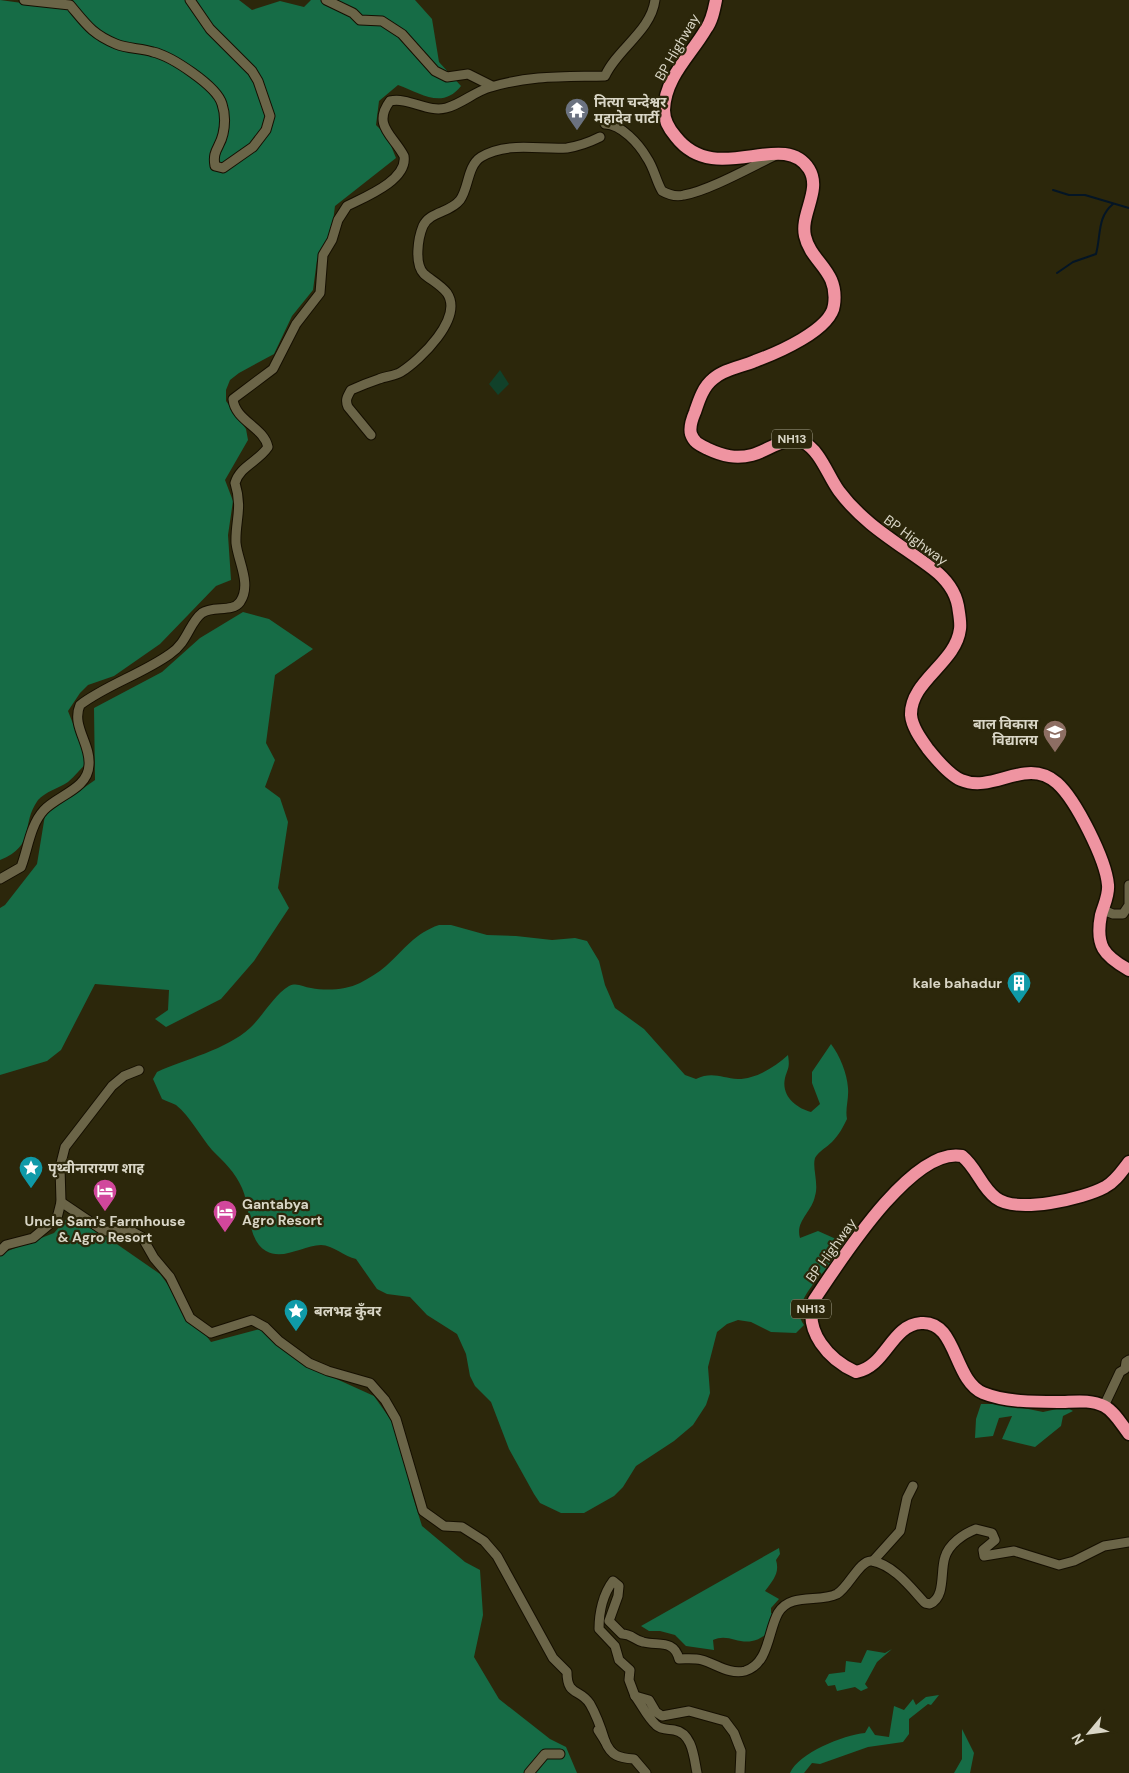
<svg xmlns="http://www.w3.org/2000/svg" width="1129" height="1773" viewBox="0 0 1129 1773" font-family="'DM Sans','Noto Sans Devanagari',sans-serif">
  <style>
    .green { fill: #11412a }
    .forest { fill: #166c46 }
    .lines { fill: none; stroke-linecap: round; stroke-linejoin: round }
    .stream { stroke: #041525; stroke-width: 2 }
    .minor-casing { stroke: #150f00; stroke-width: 11 }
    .highway-casing { stroke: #150f00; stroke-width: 15 }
    .minor { stroke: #6b6548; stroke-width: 9 }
    .highway { stroke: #ef94a1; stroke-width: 12 }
    .labels { text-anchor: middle; stroke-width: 4.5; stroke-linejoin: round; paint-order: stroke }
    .shield { fill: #2c270b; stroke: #a5a28e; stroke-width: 1 }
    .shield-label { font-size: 12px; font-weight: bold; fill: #d9d6c6 }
    .street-label { font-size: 14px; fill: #d9d6c6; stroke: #2c270b }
    .poi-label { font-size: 14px; font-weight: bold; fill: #d9d6c6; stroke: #2c270b; text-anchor: start }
  </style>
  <rect width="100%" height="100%" fill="#2c270b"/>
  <polygon class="green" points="500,370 509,384 498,395 489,384"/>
  <g class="forest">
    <path d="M0,0L44,6L48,0H239L252,10L280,1L304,7L311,0H415L432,19L439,62L461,86C442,110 421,93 398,85L379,101L376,125L387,136L396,158L335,206L332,229L317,260L313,290L292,316L274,354L239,373L230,380L226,390V401L246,429L248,440L225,480L233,501L228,535L231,580L216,586L160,644L114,676L88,685L80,693L68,711L88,762C81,768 75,776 68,782C59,788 45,792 38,800C20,825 37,845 0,860Z"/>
    <polygon points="243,612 269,619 313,649 275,675 266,743 275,760 265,787 280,798 288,822 278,888 289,908 254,961 221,999 166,1027 155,1019 168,1010 169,990 95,984 61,1050 47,1061 0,1075 0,908 5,905 37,864 45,815 95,780 94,708 162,672 200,638"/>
    <path d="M439,925H451L487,935L516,936L552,940L575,938L587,941L599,961L605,985L615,1008L644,1029L685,1075L696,1079C712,1071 722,1078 738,1079C756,1079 775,1067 788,1055C790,1068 788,1067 785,1078C781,1096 796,1108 811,1112L820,1104L812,1083V1072L831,1044C840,1056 847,1073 848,1088C849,1099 845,1109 847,1119C843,1127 839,1135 832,1142C827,1147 819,1151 815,1158C812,1168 819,1183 815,1196C812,1212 795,1221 800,1238L818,1231L845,1243C836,1265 785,1301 804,1325L796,1333L771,1332L751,1322L738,1320L727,1324L717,1332L708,1367L710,1393L706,1405L693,1425L674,1441L636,1466L623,1487L614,1496L584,1513H561L540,1503L534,1494L509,1449L491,1402L475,1386L470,1376L466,1354L457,1334L427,1315L410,1297L387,1294L377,1289L356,1259C345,1257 333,1245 321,1245C304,1245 283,1261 266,1251C246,1239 251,1207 242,1188C235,1172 224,1162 212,1150C200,1136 190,1116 176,1105C172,1103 166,1101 162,1099L153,1079L157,1072C185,1059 226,1050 250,1028C263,1016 273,996 289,986C297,982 303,987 311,988C326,991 346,990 360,983C369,978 378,973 386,966C404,950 415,933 439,925Z"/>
    <polygon points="72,1213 160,1274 211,1342 260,1329 299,1362 374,1396 398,1430 412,1494 422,1526 465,1562 480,1570 483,1615 474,1657 499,1699 550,1739 566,1747 577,1773 0,1773 0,1254 54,1233"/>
    <polygon points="981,1404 1004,1404 1043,1412 1066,1407 1073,1411 1063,1416 1061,1426 1035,1447 1002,1439 1012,1416 999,1418 993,1436 975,1438 976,1419"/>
    <path d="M779,1548L780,1554L776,1560C780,1573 773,1580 765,1591L779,1599L771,1608V1613L781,1617L779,1625C770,1630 762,1640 752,1641C738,1644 727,1633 713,1640L714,1650L686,1646L675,1635L660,1631H649L641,1626Z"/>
    <polygon points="892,1649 877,1662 865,1684 868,1688 861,1691 855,1687 837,1691 835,1685 828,1686 825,1681 829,1674 845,1672 846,1661 861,1663 867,1650 885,1653"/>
    <path d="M939,1695L931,1705L928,1704L909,1719V1734L903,1742L868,1747L820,1764L812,1763L804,1773H790C799,1753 843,1735 865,1733L869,1726L875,1735L889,1737L894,1706L904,1710L913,1699L916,1705L926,1697Z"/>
    <polygon points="962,1729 974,1753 970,1773 954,1773 962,1759"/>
  </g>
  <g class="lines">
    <g class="stream">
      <polyline points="1053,190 1069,195 1085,195 1129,208"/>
      <path d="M1057,273L1073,262L1096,254C1101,236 1097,217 1113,204"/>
    </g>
    <defs>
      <g id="minor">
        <path d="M24,0L70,5C86,24 92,34 116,44C128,49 141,48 153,52C171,56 217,86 222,104C225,113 225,125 223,134C220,148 212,150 215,166L223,168L253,147L266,130L270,116L258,81L252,71L210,29L190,0"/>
        <polyline points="326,0 353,13 360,20 382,21 402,34 435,71 447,77 468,74 492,86"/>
        <path d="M605,124C621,124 639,144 647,158C654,168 656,181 662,191C669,195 676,197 684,195C708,191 751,167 774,156"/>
        <path d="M371,435L348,407C345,400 347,397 351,390C360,386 370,382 379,379C386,376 395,376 401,372C420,360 464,318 447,293C441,285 431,280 424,274C414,264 418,238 423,226C430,211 450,213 460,200C469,188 467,166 481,157C507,141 540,150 567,148C579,146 590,142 600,137"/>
        <path d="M0,879L21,867C28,849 30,825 44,810C58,795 88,789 89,765C91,744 71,726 80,705C106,685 142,674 170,654C188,642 189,623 202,613C213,605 232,613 240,602C252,584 238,562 236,543C235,521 243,509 235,483C240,466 258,462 268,447C264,427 235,421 233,399L273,369L296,324L320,293L323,255L332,240L338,220L347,206C365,197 408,180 404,156C393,135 372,125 390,101C409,97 428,113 446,108C462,104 475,91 491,87C531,75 565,77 605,76C617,49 651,31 655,0"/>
        <polyline points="1103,910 1113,914 1123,914 1129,905 1129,885"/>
        <path d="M61,1202L104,1231H131L142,1237L154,1258L170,1277L190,1318L211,1333L252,1320L265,1327L279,1341L309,1363L328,1371L370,1383L385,1400L396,1419L423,1511L444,1526L462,1527L484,1541L497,1556L553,1658L567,1672C567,1697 580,1688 590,1704C597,1716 601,1728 605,1741L598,1730"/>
        <polyline points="0,1251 6,1245 33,1238 57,1218 61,1202 60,1167 65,1147 112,1086 124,1076 139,1070"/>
        <polyline points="1104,1406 1120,1372 1125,1369 1126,1362 1129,1360"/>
        <polyline points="873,1561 900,1531 907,1498 913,1486"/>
        <path d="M635,1696L629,1680L630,1670L619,1660L615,1646L599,1629C599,1613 603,1594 613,1581L619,1586L618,1596L609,1621L622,1634C632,1634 634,1640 643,1642C658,1646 674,1639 679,1659C687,1659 694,1658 702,1660C716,1664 730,1675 745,1671C769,1664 768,1631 778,1613C790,1592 819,1603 837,1594C849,1587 860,1559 872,1561C894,1565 911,1588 925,1603L930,1604C946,1597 940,1571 945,1557C949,1544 963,1534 976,1529L992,1533L995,1540L983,1550L984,1556L1014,1551L1059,1565L1074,1561L1104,1546L1129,1542"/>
        <path d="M605,1741C611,1756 619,1758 634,1759L646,1773"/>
        <polyline points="529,1773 545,1754 560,1754"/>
        <path d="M697,1773C694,1759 693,1733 674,1730C668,1729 661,1730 656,1725C647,1717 642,1705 635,1696L649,1700L656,1712L662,1716L689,1711L725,1721L734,1733L741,1751L740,1773"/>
      </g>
      <g id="highway">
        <path d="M716,0C714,10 712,21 706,29C691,55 665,77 664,110C664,121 669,129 676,137C716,188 783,128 809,169C822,190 800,214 805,236C811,263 839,270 834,305C831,330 777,353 755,361C741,367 724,369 713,379C703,387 699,400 695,412C692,419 689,427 691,434C694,443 700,445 708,449C723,456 736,459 752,455C768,451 787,434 803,442C820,450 828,476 839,491C864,525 900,544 933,569C946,579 955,590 958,606C959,613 961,622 960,629C956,663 910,681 911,715C912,727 921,739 928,749C936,759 949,775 961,780C994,794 1026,756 1057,783C1076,800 1106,860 1108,885C1109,896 1104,904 1101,915C1095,946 1104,956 1129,970"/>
        <path d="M1129,1162C1122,1171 1115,1182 1105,1187C1083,1199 1017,1214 996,1198C981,1187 977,1168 962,1156C912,1146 839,1263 814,1300C803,1331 829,1360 856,1372C886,1367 891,1325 921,1323C957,1320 953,1380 983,1393C1005,1402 1035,1402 1058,1402C1073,1402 1090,1399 1104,1406C1114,1411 1122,1425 1129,1434"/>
      </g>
    </defs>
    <use href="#minor" class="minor-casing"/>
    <use href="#highway" class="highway-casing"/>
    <use href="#minor" class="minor"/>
    <use href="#highway" class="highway"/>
  </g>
  <defs>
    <symbol id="temple-pin" viewBox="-11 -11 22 30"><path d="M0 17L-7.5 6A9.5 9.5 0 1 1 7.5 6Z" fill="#6b7280" stroke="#2c270b"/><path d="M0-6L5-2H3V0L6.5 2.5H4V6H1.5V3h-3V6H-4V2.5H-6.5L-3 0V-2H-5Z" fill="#fff"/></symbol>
    <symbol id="school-pin" viewBox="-11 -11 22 30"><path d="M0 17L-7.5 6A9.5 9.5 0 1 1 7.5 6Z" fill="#8d6e63" stroke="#2c270b"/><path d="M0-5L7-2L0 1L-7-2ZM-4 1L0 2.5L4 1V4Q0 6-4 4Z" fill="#fff"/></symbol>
    <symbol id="building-pin" viewBox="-11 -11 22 30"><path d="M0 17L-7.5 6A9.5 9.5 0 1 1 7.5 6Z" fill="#0f9aa8" stroke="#2c270b"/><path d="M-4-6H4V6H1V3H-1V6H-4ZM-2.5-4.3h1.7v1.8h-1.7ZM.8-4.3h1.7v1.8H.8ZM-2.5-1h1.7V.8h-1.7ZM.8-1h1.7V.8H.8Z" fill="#fff"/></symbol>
    <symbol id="sight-pin" viewBox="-11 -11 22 30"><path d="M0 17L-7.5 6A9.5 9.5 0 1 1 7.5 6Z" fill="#0f9aa8" stroke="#2c270b"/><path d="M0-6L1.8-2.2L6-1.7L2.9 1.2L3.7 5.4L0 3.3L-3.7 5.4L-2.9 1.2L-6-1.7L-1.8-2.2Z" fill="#fff"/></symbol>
    <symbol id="hotel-pin" viewBox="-11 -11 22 30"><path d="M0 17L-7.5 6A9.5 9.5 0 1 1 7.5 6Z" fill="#d1479c" stroke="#2c270b"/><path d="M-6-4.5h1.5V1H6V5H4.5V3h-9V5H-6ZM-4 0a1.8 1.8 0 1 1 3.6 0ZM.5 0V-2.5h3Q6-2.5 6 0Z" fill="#fff"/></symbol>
  </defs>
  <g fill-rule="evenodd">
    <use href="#temple-pin" x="563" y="96" width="28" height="38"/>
    <use href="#school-pin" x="1041" y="718" width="28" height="38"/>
    <use href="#building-pin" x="1005" y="969" width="28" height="38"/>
    <use href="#sight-pin" x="17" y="1154" width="28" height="38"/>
    <use href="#hotel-pin" x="91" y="1177" width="28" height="38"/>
    <use href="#hotel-pin" x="211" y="1198" width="28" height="38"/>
    <use href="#sight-pin" x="282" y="1297" width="28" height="38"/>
  </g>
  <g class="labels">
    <g class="shield">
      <rect x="772" y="429.5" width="40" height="19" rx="4"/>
      <rect x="791" y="1299.5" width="40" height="19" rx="4"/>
    </g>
    <g class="shield-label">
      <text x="792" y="443">NH13</text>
      <text x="811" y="1313">NH13</text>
    </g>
    <g class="street-label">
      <text transform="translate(677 47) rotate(-60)" y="5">BP Highway</text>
      <text transform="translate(916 540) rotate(36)" y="5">BP Highway</text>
      <text transform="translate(831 1250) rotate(-54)" y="5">BP Highway</text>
    </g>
    <g class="poi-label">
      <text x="594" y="107">नित्या चन्देश्वर<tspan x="594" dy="16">महादेव पार्टी</tspan></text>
      <text x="1038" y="729" text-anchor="end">बाल विकास<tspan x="1038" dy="16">विद्यालय</tspan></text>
      <text x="1002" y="988" text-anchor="end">kale bahadur</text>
      <text x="48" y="1173">पृथ्वीनारायण शाह</text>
      <text x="242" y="1209">Gantabya<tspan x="242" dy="16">Agro Resort</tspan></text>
      <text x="105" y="1226" text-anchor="middle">Uncle Sam's Farmhouse<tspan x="105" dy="16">&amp; Agro Resort</tspan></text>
      <text x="314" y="1316">बलभद्र कुँवर</text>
    </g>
  </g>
  <g transform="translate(1089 1733) rotate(241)" stroke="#2c270b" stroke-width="4" paint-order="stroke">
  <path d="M0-4L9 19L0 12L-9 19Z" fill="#d9d6c6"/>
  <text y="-8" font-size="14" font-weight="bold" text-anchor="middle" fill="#d9d6c6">N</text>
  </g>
</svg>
